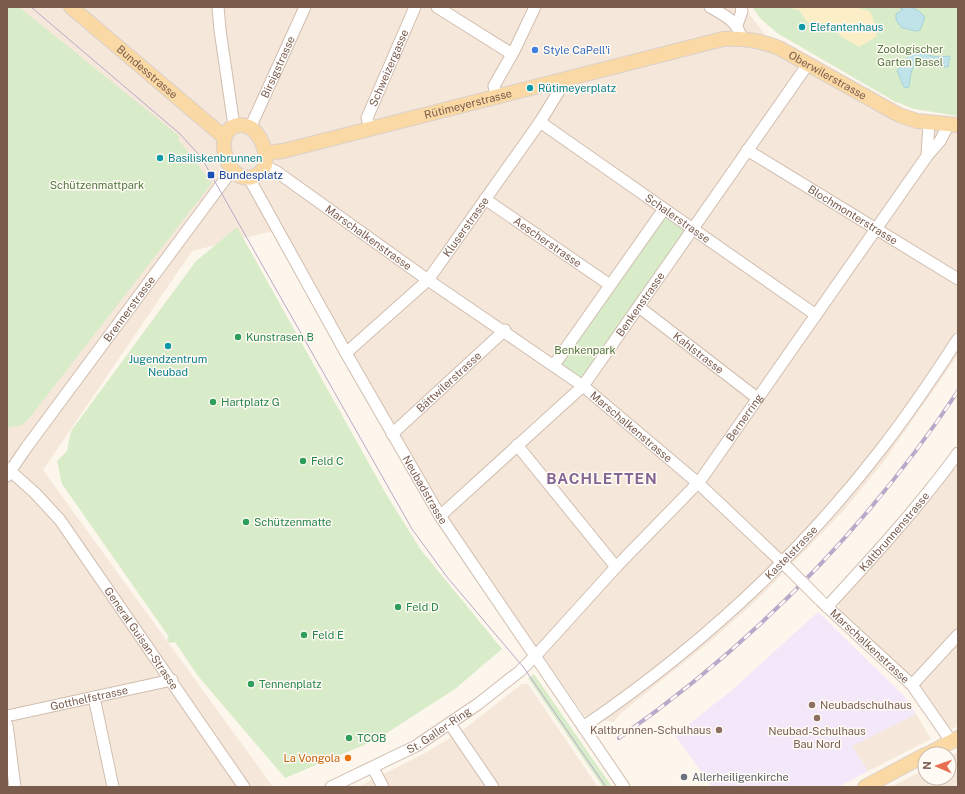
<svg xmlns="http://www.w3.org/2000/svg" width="965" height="794" viewBox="0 0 965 794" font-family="'Public Sans',sans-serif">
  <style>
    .residential { fill: #f5e8da }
    .education { fill: #f3e8fa }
    .green { fill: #d8ecc9 }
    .sand { fill: #fcefc7 }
    .water { fill: #bfe3e8; stroke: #a5d3da }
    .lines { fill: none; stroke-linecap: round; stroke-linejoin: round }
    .minor-casing { stroke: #d1beb0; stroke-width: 13 }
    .major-casing { stroke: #dad1cd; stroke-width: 16 }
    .minor { stroke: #fff; stroke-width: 11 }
    .major { stroke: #fbd9a5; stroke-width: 14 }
    .tram { stroke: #b9a8c9; stroke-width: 1 }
    .rail-casing { stroke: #b9a8c9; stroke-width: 4 }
    .rail { stroke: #fffaf3; stroke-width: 2.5; stroke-dasharray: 8; stroke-linecap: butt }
    .minor-bridge-casing { stroke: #d1beb0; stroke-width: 13; stroke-linecap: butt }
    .minor-bridge { stroke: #fff; stroke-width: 11 }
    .culture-dot { fill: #0f9aa8; stroke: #fffaf3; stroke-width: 1.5 }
    .shop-dot { fill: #3f7fe0; stroke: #fffaf3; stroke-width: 1.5 }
    .transit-dot { fill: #1a4fb4; stroke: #fffaf3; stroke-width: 1.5 }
    .leisure-dot { fill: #2e9e5b; stroke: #fffaf3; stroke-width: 1.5 }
    .education-dot { fill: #8d6e63; stroke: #fffaf3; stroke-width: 1.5 }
    .food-dot { fill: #e8710a; stroke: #fffaf3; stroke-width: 1.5 }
    .worship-dot { fill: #6b7280; stroke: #fffaf3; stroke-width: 1.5 }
    .labels { text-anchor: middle; stroke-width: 3; stroke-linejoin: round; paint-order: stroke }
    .culture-label { font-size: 11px; fill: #0d838f; stroke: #fffaf3; text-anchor: start }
    .park-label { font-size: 11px; fill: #537a41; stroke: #fffaf3 }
    .shop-label { font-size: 11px; fill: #366cbe; stroke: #fffaf3; text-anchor: start }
    .street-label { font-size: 11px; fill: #7a5c4d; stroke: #fffaf3 }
    .transit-label { font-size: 11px; fill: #164399; stroke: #fffaf3; text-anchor: start }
    .leisure-label { font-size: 11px; fill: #27864d; stroke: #fffaf3; text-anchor: start }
    .education-label { font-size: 11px; fill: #785e54; stroke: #fffaf3; text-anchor: start }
    .food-label { font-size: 11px; fill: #c56008; stroke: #fffaf3; text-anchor: end }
    .worship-label { font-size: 11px; fill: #5b616d; stroke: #fffaf3; text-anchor: start }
    .district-label { font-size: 15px; font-weight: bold; letter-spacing: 1px; fill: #846695; stroke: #fffaf3 }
  </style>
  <rect width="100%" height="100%" fill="#fdf6ec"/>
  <g class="residential">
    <polygon points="7,7 744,7 779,53 912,127 958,132 958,355 885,460 845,509 759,598 712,640 620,714 614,722 586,718 448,520 281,229 192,251 43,470 273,787 7,787"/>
    <polygon points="958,458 958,726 952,729 949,727 921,689 840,610 838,601"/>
    <polygon points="522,684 528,684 598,787 358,787 425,753 463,730"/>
    <polygon points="916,714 931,739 868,771 851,746"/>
    <polygon points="958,752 958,787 891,787 925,769 925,778 949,778 949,756"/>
  </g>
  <polygon class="education" points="818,612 904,696 916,714 852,746 868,771 838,787 712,787 675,735 731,691"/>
  <g class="green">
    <polygon points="7,7 19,7 179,136 178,139 212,183 31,416 22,425 7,428"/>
    <polygon points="752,7 958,7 958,116 914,109 894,101 777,33 761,19"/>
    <polygon points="660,207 691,229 584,384 553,362"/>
    <polygon points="237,227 386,494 421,550 502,649 455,689 376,740 285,778 198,676 175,642 169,643 167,639 169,637 62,484 57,461 67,451 71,431 196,261"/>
    <polygon points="534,674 612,787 603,787 528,678"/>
  </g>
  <path class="sand" d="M792,7C805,7 862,4 870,12C874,17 875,29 877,36L859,47L839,35V32L825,23H808L799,10L793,9Z"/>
  <g class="water">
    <path d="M898,7C910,7 918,7 925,18L920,30C914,33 908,28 902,28L896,20V14L903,9Z"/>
    <path d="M917,51C932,56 932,58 950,56L948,67L927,66L915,62L911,73L909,87L905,88C900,82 901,77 897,71L911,52Z"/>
  </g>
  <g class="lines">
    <defs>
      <g id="minor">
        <polyline points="218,7 220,30 234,126"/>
        <polyline points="437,7 512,54"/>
        <path d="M710,7C724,15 738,21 741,38"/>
        <polyline points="737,25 742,11 741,7"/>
        <polyline points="496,96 494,86 515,49 535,7"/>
        <path id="s1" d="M540,122L816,315"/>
        <path id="s2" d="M250,128L305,7"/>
        <path id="s3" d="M370,128L367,118L415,7"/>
        <path id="s4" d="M747,150L958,279"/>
        <polyline points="927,156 929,123"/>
        <path id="s5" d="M265,166L277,172L428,280L583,386L698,483L789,569"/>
        <path id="s6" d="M249,178L346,353L440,516L624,787"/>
        <path id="s7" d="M485,199L610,285"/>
        <path id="s8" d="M639,307L757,398"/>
        <path id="s9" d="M346,353L428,280L540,122L559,91L557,81"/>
        <polyline points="554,365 664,209"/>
        <path id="s10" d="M392,434L505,330"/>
        <polyline points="517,445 616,567"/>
        <path id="s11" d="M7,468L35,493L60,520L244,787"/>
        <path id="s12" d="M7,476L26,448L232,170"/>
        <path id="s13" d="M440,516L583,386L808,64"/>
        <path id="s14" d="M822,602L912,685L951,741"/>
        <path id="s15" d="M827,607C873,557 918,508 958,453"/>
        <polyline points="912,685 958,635"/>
        <polyline points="94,697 113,787"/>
        <path id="s16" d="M7,716L172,680"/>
        <polyline points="450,724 493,787"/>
        <polyline points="7,725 15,787"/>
        <path id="s17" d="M583,727C696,650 799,556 882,448C909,413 934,376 958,339"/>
        <polyline points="373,768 383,787"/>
        <path id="s18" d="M331,787L416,746L478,704L520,671L540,651L616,567L692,489L702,478L927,156L940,141L949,124"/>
      </g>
      <g id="major">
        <path id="s19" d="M71,7L224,137"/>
        <path d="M239,125C243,125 247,126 251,128C263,136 274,166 257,175C228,191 209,129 239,125Z"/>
        <path id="s20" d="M265,153L283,151L723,39C743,38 760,40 779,48L899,115L917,121L958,125"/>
        <polyline points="928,754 958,738"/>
        <polyline points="865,787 925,755"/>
      </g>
    </defs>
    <use href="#minor" class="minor-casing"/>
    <use href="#major" class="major-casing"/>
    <use href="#minor" class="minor"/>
    <use href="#major" class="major"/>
    <polyline class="tram" points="31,7 179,133 201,157 412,529 447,577 524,668 606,787"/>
    <defs>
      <path id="rail" d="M619,738C753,644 867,528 958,391"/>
    </defs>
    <use href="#rail" class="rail-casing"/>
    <use href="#rail" class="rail"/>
    <defs>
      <polyline id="minor-bridge" points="789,569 820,600"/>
    </defs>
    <use href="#minor-bridge" class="minor-bridge-casing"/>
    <use href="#minor-bridge" class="minor-bridge"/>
  </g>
  <g class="culture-dot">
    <circle cx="802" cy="27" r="4"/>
    <circle cx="530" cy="88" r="4"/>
    <circle cx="160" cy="158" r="4"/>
    <circle cx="168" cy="346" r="4"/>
  </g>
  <circle class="shop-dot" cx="535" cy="50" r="4"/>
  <rect class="transit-dot" x="207" y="171" width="8" height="8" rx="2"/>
  <g class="leisure-dot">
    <circle cx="238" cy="337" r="4"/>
    <circle cx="213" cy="402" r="4"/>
    <circle cx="303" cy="461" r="4"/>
    <circle cx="246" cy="522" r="4"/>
    <circle cx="398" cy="607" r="4"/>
    <circle cx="304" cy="635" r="4"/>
    <circle cx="251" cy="684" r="4"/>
    <circle cx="349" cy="738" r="4"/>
  </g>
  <g class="education-dot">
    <circle cx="812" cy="705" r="4"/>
    <circle cx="817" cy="718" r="4"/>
    <circle cx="719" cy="730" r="4"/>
  </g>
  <circle class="food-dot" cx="348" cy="758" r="4"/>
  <circle class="worship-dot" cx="684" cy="777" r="4"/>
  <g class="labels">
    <g class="culture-label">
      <text x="810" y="31">Elefantenhaus</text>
      <text x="538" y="92">Rütimeyerplatz</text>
      <text x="168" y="162">Basiliskenbrunnen</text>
      <text x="168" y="363" text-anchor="middle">Jugendzentrum<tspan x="168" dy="13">Neubad</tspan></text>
    </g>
    <g class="park-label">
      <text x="910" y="53">Zoologischer<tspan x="910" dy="13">Garten Basel</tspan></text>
      <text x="97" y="189">Schützenmattpark</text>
      <text x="585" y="354">Benkenpark</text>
    </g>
    <g class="shop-label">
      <text x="543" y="54">Style CaPell'i</text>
    </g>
    <g class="street-label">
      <text dy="4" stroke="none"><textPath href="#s2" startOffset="67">Birsigstrasse</textPath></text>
      <text dy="4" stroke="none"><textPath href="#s3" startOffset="65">Schweizergasse</textPath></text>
      <text dy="4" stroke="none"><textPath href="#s19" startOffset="100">Bundesstrasse</textPath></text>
      <text dy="4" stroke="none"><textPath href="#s20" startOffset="585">Oberwilerstrasse</textPath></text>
      <text dy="4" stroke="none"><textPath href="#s20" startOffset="209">Rütimeyerstrasse</textPath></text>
      <text dy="4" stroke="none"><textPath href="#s4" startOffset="124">Blochmonterstrasse</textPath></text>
      <text dy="4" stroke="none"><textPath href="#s1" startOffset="168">Schalerstrasse</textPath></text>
      <text dy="4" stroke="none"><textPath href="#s9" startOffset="175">Kluserstrasse</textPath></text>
      <text dy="4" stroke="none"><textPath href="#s5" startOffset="126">Marschalkenstrasse</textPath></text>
      <text dy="4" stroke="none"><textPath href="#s7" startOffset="76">Aescherstrasse</textPath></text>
      <text dy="4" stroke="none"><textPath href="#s13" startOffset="293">Benkenstrasse</textPath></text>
      <text dy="4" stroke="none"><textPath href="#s12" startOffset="207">Brennerstrasse</textPath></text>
      <text dy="4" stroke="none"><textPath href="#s8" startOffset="75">Kahlstrasse</textPath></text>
      <text dy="4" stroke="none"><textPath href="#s10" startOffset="77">Bättwilerstrasse</textPath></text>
      <text dy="4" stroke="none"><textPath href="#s18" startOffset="562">Bernerring</textPath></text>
      <text dy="4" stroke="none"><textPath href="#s5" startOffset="450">Marschalkenstrasse</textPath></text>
      <text dy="4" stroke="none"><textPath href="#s6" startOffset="358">Neubadstrasse</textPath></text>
      <text dy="4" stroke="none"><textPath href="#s15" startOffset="101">Kaltbrunnenstrasse</textPath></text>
      <text dy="4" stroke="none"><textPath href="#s17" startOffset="272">Kastelstrasse</textPath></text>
      <text dy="4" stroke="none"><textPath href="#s11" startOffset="218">General Guisan-Strasse</textPath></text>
      <text dy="4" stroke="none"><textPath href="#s14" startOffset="65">Marschalkenstrasse</textPath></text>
      <text dy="4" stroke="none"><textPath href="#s16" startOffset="84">Gotthelfstrasse</textPath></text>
      <text dy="4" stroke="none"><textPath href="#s18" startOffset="122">St. Galler-Ring</textPath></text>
    </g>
    <g class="transit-label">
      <text x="219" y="179">Bundesplatz</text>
    </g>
    <g class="leisure-label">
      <text x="246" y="341">Kunstrasen B</text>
      <text x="221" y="406">Hartplatz G</text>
      <text x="311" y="465">Feld C</text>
      <text x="254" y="526">Schützenmatte</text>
      <text x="406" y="611">Feld D</text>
      <text x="312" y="639">Feld E</text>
      <text x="259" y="688">Tennenplatz</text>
      <text x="357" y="742">TCOB</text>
    </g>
    <g class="education-label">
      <text x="820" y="709">Neubadschulhaus</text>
      <text x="711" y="734" text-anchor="end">Kaltbrunnen-Schulhaus</text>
      <text x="817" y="735" text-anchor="middle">Neubad-Schulhaus<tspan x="817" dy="13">Bau Nord</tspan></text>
    </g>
    <g class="food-label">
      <text x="340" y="762">La Vongola</text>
    </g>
    <g class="worship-label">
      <text x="692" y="781">Allerheiligenkirche</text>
    </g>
    <g class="district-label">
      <text x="602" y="484">BACHLETTEN</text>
    </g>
  </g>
  <rect width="965" height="794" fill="none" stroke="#7a5c4d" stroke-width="16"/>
  <g transform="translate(937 766) rotate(272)"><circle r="19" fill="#fffaf3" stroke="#cabbb1"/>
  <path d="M0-3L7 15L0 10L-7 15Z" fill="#e76f51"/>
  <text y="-6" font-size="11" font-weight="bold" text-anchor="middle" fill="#7a5c4d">N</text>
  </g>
</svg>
